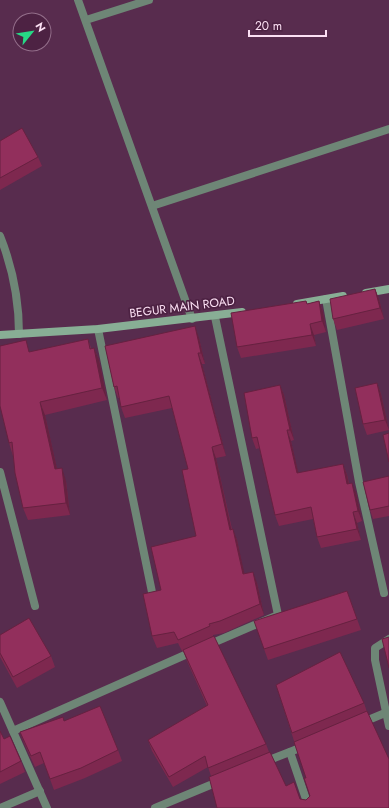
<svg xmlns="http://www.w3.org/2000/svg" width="389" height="808" viewBox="0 0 389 808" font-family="Jost,sans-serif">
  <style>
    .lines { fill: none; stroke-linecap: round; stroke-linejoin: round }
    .street { stroke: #6e8676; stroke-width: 8 }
    .secondary { stroke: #88ae95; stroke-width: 8 }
    .wall { fill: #7e284f }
    .shaded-wall { fill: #662140 }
    .building { fill: #922f5c; stroke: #662140 }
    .labels { text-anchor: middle; stroke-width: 3.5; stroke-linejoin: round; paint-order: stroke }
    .street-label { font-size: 12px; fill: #fce0f4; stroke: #4d2243 }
  </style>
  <rect width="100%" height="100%" fill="#582c4e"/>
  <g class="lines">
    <g class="street">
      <polyline points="78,0 192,319"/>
      <polyline points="86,20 149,0"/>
      <polyline points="152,206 389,129"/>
      <path d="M0,236C12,266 19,302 19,334"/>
      <polyline points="326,299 359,482 384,593"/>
      <polyline points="98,329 153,597"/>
      <polyline points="0,472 35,606"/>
      <polyline points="389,639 375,648 375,660 389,726"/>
      <polyline points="208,645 278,615 215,317"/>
      <polyline points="0,702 47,808"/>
      <polyline points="361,723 385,713"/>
      <polyline points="13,731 194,651"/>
      <polyline points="290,752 309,808"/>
      <polyline points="264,762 305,746"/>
      <polyline points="0,808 40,791"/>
      <polyline points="155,808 220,781"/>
    </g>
    <g class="secondary">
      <polyline points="366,293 389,289"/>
      <polyline points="297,304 343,296"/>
      <polyline points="0,335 98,329 242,312"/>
    </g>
  </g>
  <g class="wall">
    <polygon points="0,141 38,157 42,166 0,190"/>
    <polygon points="375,289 379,299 384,319 337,330 333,319"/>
    <polygon points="306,301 307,304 319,301 323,312 326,332 314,335 316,346 241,358 237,347"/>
    <polygon points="199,338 205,364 202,364 226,456 216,458 232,529 237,540 244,574 257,583 264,615 224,633 213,635 213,637 266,744 269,752 286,786 300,799 306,800 310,796 306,778 276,685 364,703 367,712 389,808 217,808 211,776 208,767 173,787 152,751 148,740 207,706 187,661 183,651 182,651 178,643 157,648 152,636 161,590 196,536 188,469 172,408 125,418 121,407 119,398 118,398 114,387"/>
    <polygon points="88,339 91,348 94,348 99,360 107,400 45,415 57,469 66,481 70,515 28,520 23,508 13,456 9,443 30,352"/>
    <polygon points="377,383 381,394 389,430 367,435 363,424"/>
    <polygon points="280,385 284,395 294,440 291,441 298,473 343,464 347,475 349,483 356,493 362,521 357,523 361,540 321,548 317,537 313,519 279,526 275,515 260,448 256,449 252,438"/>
    <polygon points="389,476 389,516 373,519 370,510"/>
    <polygon points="347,591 361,630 268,660 264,649"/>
    <polygon points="0,635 51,656 55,667 17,688 0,657"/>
    <polygon points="64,721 118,750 122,761 85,778 54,790 44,763 35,767 24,743 20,732"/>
    <polygon points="0,731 4,739 21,761 25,772 0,784"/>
  </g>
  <g class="shaded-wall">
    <polygon points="375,289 379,299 384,319 380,308"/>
    <polygon points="319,301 323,312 326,332 322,321"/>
    <polygon points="310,324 314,335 316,346 312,335"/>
    <polygon points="195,326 199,338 205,364 201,353"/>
    <polygon points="94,348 99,360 107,400 102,388"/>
    <polygon points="198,353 202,364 226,456 222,444"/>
    <polygon points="377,383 381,394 389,430 385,420"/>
    <polygon points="280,385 284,395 294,440 290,430"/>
    <polygon points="40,402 45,415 60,482 55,469"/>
    <polygon points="287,430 291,441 301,484 297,473"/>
    <polygon points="212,447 216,458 234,541 230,530"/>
    <polygon points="343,464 347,475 351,494 347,484"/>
    <polygon points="62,468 66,481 70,515 66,503"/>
    <polygon points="352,483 356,493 362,521 358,511"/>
    <polygon points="353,512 357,523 361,540 357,529"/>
    <polygon points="233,529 237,540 247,585 243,574"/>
    <polygon points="253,572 257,583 264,615 260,604"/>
  </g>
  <g class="building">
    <polygon points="22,128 38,157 0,178 0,141"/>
    <polygon points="375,289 380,308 333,319 330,299"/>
    <polygon points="306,301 307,304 319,301 322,321 310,324 312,335 237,347 231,313"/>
    <polygon points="195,326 201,353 198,353 222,444 212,447 230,530 233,529 243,574 253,572 260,604 220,621 209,624 210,626 178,640 174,632 152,636 143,594 161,590 151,547 196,536 182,470 188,469 169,396 121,407 117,386 114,387 105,346"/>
    <polygon points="88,339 90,349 94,348 102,388 40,402 55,469 62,468 66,503 23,508 15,473 12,442 9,443 0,406 0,346 26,340 29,352"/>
    <polygon points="377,383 385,420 363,424 355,388"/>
    <polygon points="280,385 290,430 287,430 297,473 343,464 347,484 352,483 358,511 353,512 357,529 317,537 311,507 275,515 257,437 252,438 244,393"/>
    <polygon points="389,433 389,462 383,435"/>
    <polygon points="389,476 389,506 370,510 363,482"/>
    <polygon points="347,591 357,619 264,649 254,621"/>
    <polygon points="29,618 51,656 13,677 0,653 0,635"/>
    <polygon points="214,636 266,744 208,768 205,756 169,777 148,740 208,705 183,650"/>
    <polygon points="389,637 389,668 382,639"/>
    <polygon points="340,652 364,703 292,733 276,685"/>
    <polygon points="100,706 118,750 81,768 50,779 40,752 31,756 20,732 63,717 64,721"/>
    <polygon points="367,711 389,759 389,808 217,808 209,777 270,752 286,786 294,782 300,799 306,800 310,796 304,778 306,778 294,742"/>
    <polygon points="0,731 4,739 10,736 21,761 0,772"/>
  </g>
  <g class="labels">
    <g class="street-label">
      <text transform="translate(182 307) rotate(-7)" y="4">BEGUR MAIN ROAD</text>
    </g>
  </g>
  <g transform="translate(32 32) rotate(60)"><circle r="19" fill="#4d2243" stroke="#936e8a"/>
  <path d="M0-3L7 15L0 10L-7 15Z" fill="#27d885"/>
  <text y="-6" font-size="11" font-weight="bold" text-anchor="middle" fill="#fce0f4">N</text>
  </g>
  <path d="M249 30v6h77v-6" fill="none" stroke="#fce0f4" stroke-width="2"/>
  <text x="255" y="30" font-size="12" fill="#fce0f4" stroke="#4d2243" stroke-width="3" paint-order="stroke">20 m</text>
</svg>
